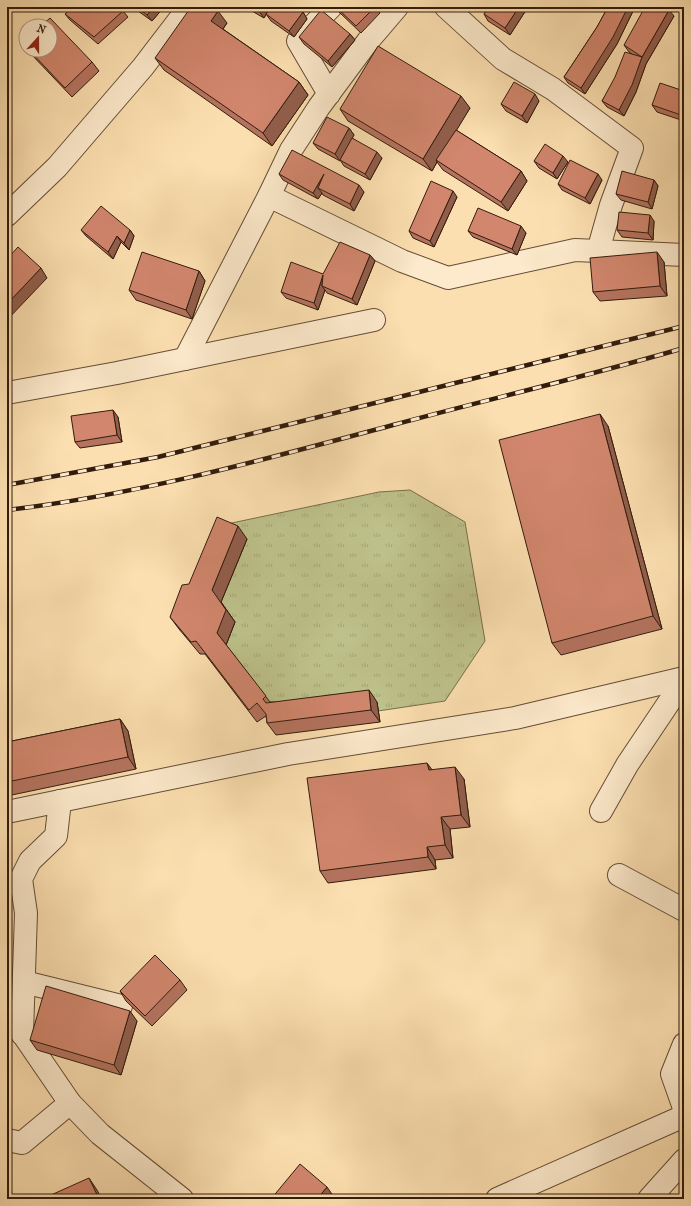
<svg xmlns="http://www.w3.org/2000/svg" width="691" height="1206" viewBox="0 0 691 1206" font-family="'IM FELL French Canon',serif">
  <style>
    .grass { fill: url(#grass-tufts); stroke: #786f4c }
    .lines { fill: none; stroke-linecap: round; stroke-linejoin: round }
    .minor-casing { stroke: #644d36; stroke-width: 24 }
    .minor { stroke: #fdeacc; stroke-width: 22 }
    .rail-casing { stroke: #321c0d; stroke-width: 4.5 }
    .rail { stroke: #fdeacc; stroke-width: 3; stroke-dasharray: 9; stroke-linecap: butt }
    .wall { fill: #b4735e; stroke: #321c0d }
    .shaded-wall { fill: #925e4c; stroke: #321c0d }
    .building { fill: #d1866d; stroke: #321c0d }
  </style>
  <defs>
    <pattern id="grass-tufts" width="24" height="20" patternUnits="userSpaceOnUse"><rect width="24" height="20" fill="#bec28b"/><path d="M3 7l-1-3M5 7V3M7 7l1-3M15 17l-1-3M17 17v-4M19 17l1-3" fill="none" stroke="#a4a677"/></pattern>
  </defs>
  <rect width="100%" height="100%" fill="#fcdfb0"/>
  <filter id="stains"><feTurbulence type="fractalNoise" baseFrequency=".005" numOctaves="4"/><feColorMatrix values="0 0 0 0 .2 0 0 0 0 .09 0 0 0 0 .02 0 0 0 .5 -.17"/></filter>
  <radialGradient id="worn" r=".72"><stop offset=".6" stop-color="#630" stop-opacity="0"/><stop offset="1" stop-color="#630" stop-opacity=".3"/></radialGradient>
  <polygon class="grass" points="410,490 465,522 485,641 445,701 378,711 377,702 275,715 226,645 235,622 221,602 247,539 227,524 379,492"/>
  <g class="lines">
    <defs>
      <g id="minor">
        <polyline points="329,94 298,41 331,7"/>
        <polyline points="269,196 402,261 448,278 575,250 598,251 611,205 632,148 553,89 503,59 446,7"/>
        <polyline points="7,215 57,167 143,67 189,7"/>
        <polyline points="598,251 684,255"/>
        <polyline points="185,359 269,196 291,150 319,107 368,41 397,7"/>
        <polyline points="7,393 117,373 374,320"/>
        <polyline points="601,811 627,765 684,680"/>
        <polyline points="7,812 288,754 515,718 684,678"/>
        <polyline points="619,875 684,910"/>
        <polyline points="24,982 121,1006"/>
        <polyline points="7,1011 70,1103 100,1134 182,1199"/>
        <polyline points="22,1034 26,913 21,879 30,861 56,836 60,801"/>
        <polyline points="684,1044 672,1074 684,1108"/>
        <polyline points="7,1140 22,1143 70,1103"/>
        <polyline points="497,1199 684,1116"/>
        <polyline points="649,1199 684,1160"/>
      </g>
    </defs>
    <use href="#minor" class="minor-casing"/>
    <use href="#minor" class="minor"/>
    <defs>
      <g id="rail">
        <polyline points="7,485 158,457 684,326"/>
        <path d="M7,510C138,495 266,459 393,425C490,399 588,376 684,348"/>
      </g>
    </defs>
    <use href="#rail" class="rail-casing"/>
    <use href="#rail" class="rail"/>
  </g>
  <g class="wall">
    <polygon points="135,7 164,7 152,21 138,11"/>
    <polygon points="245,7 270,7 264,18"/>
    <polygon points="336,7 376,7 380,13 361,33 339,12"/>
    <polygon points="489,7 528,7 510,35 488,21 484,14"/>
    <polygon points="608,7 635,7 617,44 585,94 568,83 564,77 597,27"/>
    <polygon points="123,11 128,17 98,44 70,20 65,14"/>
    <polygon points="303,12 307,19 294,37 271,21 266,14"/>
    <polygon points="674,16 646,64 636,92 624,116 607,107 602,101 632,54 629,52 624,45"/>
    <polygon points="227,23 223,29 299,82 308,95 272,146 164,70 155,58"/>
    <polygon points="350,34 355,40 332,67 304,44 299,37"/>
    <polygon points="27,50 50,50 92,62 99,71 72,97 30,53"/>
    <polygon points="684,91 684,121 657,112 652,105"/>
    <polygon points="539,101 527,123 506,111 501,104"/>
    <polygon points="470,108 456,130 521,171 527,181 508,211 443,170 437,162 432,171 348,121 340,109"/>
    <polygon points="349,128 354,135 352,138 382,158 370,180 344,166 340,160 340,161 318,149 313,143"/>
    <polygon points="534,161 568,162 557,179 539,168"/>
    <polygon points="279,174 364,192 354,211 323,195 322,193 318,199 283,180"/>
    <polygon points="602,180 590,204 562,190 558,184"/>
    <polygon points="654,180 658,186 652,209 621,200 616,194"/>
    <polygon points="457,197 434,247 413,238 409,231"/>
    <polygon points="654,221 653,240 622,237 617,230"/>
    <polygon points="81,230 130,230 134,236 129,250 121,242 113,259 86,236"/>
    <polygon points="468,231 526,233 517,255 473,237"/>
    <polygon points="370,255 375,261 357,305 327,293 325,290 318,310 286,298 281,292 323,274"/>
    <polygon points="664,262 667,296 600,301 593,292"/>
    <polygon points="199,271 205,281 192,319 136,300 129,290"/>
    <polygon points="118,417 122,442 80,448 75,442"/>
    <polygon points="608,426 662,629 561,655 552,643"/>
    <polygon points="247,539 221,602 235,622 226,645 270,702 377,702 380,722 276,735 267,723 266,716 257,722 205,654 200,654 179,629 170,617"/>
    <polygon points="120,719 128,731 136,769 7,796 7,742"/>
    <polygon points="432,770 464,779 470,827 450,829 453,858 435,860 436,869 328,883 320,871"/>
    <polygon points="180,980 187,990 152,1026 126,1001 120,991"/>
    <polygon points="137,1021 121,1075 37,1050 30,1040"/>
  </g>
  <g class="shaded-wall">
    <polygon points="154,7 164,7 152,21 147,15"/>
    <polygon points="262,7 270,7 264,18 259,11"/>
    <polygon points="519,7 528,7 510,35 505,28"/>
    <polygon points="628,7 635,7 617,44 585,94 581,88"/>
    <polygon points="669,10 674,16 646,64 636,92 624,116 619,110 642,57"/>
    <polygon points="218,11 227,23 220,33 211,21"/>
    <polygon points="303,12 307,19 294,37 289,31"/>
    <polygon points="350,34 355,40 332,67 328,61"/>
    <polygon points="299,82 308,95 272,146 263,133"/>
    <polygon points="535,94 539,101 527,123 522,116"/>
    <polygon points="461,96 470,108 438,161 436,160 437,162 432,171 423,159"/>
    <polygon points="349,128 354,135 340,161 335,154"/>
    <polygon points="377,152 382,158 370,180 365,174"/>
    <polygon points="563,156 568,162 557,179 553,173"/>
    <polygon points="521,171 527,181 508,211 501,202"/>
    <polygon points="324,174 318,188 322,193 318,199 313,193"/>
    <polygon points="598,174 602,180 590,204 585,198"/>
    <polygon points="654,180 658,186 652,209 648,202"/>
    <polygon points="359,185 364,192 354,211 350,204"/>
    <polygon points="453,191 457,197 434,247 430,241"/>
    <polygon points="650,215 654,221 653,240 648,233"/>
    <polygon points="521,226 526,233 517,255 512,249"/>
    <polygon points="130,230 134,236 129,250 124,243"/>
    <polygon points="117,236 121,242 113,259 108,252"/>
    <polygon points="657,252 664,262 667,296 660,286"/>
    <polygon points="370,255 375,261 357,305 352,299"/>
    <polygon points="41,268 47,278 7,320 7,304"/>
    <polygon points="199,271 205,281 192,319 186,310"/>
    <polygon points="323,275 322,286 325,290 318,310 314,303"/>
    <polygon points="113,410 118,417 122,442 117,435"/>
    <polygon points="600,414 608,426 662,629 653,616"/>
    <polygon points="238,526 247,539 221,602 235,622 226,645 217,633 212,590"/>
    <polygon points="369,690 377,702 380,722 371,710"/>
    <polygon points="120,719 128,731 136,769 128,757"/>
    <polygon points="427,763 436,775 429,770"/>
    <polygon points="455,767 464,779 470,827 461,815"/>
    <polygon points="441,817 450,829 453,858 445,845"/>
    <polygon points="427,847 435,860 436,869 428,857"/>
    <polygon points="130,1011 137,1021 121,1075 114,1065"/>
    <polygon points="89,1178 97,1190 102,1199 99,1199"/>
    <polygon points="327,1187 334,1197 332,1199 317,1199"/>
  </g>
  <g class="building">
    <polygon points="73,7 119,7 123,11 94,37 65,14"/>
    <polygon points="137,7 154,7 147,15"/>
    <polygon points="191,7 213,7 218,11 211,21 299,82 263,133 155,58"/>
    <polygon points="252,7 262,7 259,11"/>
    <polygon points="272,7 295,7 303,12 289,31 266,14"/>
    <polygon points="336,7 375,7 356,26"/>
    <polygon points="489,7 519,7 505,28 484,14"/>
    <polygon points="608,7 628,7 613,37 581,88 564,77 597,27"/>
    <polygon points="645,7 665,7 669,10 642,57 632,85 619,110 602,101 615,77 625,52 642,57 624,45"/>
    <polygon points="321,10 350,34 328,61 299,37"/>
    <polygon points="50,18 92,62 65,88 29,50 50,50 50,26 41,26"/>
    <polygon points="26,41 26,47 23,44"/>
    <polygon points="378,46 461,96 423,159 340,109"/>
    <polygon points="514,82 535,94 522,116 501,104"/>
    <polygon points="660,83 684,91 684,116 652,105"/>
    <polygon points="327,117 349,128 335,154 313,143"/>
    <polygon points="456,130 521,171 501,202 436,160"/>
    <polygon points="352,138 377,152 365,174 340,160"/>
    <polygon points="545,144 563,156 553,173 534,161"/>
    <polygon points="292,150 359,185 350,204 318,188 324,174 313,193 279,174"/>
    <polygon points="570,160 598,174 585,198 558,184"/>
    <polygon points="622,171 654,180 648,202 616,194"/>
    <polygon points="431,181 453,191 430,241 409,231"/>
    <polygon points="101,206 130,230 124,243 117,236 108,252 81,230"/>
    <polygon points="478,208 521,226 512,249 468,231"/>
    <polygon points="619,212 650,215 648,233 617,230"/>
    <polygon points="340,242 370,255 352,299 322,286 323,275 314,303 281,292 291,262 323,274"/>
    <polygon points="18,247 41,268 7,304 7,259"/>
    <polygon points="142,252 199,271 186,310 129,290"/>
    <polygon points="657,252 660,286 593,292 590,258"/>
    <polygon points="113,410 117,435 75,442 71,416"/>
    <polygon points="600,414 653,616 552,643 499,440"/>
    <polygon points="217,517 238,526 212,590 226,610 217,633 266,696 263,699 266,703 369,690 371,710 267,723 266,714 257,703 249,710 196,641 191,642 170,617 182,585 189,584"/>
    <polygon points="120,719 128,757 7,782 7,742"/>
    <polygon points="427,763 429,770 455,767 461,815 441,817 445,845 427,847 428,857 320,871 307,778"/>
    <polygon points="155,955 180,980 145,1016 120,991"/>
    <polygon points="46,986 130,1011 114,1065 30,1040"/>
    <polygon points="300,1164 327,1187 317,1199 271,1199"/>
    <polygon points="89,1178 99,1199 42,1199"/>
  </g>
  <rect width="691" height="1206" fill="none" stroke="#fcdfb0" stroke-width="24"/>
  <rect x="8" y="8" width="675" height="1190" fill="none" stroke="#321c0d" stroke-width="2"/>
  <rect x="12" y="12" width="667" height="1182" fill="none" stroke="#321c0d"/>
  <g transform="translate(38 38) rotate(21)"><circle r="19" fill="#fdeacc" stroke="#ac9880"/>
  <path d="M0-3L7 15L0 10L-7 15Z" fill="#8f2418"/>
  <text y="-6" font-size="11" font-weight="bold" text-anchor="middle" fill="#321c0d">N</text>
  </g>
  <rect width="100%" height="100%" filter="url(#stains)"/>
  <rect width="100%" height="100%" fill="url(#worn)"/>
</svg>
